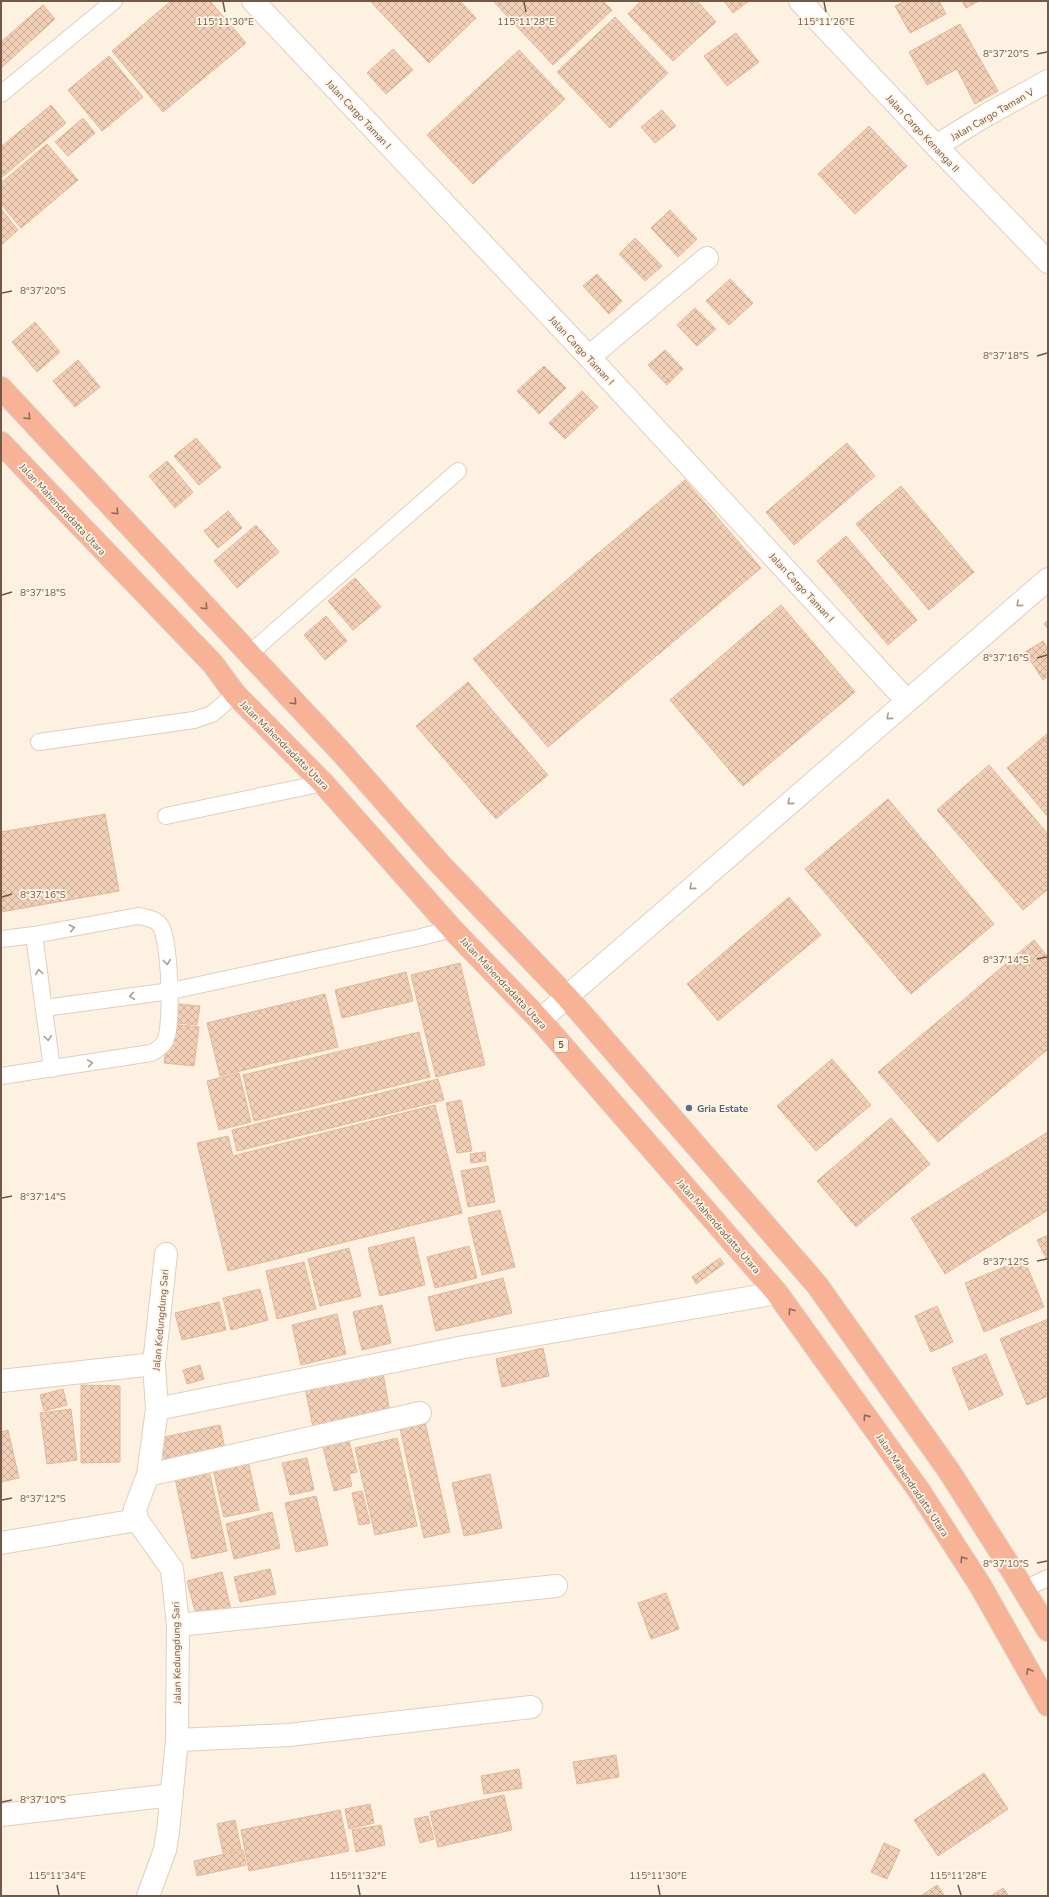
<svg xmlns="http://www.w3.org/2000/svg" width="1049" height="1897" viewBox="0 0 1049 1897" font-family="'Nunito Sans',sans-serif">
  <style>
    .building { fill: url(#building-cross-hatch); stroke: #e5b798 }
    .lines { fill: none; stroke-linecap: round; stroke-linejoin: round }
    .lane-casing { stroke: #e1cebd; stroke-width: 18 }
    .street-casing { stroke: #e1cebd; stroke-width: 24 }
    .highway-casing { stroke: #dbd4cf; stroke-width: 24 }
    .lane { stroke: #fff; stroke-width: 16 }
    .street { stroke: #fff; stroke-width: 22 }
    .highway { stroke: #f8b296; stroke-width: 22 }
    .oneway { stroke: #8e6a57 }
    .oneway2 { stroke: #ac9b91 }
    .ticks { fill: none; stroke: #745847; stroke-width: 1.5 }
    .service-dot { fill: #5c6f8a; stroke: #fff6e7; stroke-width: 1.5 }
    .labels { text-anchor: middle; stroke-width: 3.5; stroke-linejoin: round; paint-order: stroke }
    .shield { fill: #fff6e7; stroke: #9e8777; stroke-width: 1 }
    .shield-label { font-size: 9px; font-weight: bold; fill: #745847 }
    .street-label { font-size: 10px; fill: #745847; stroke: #fff6e7 }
    .service-label { font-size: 10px; font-weight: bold; fill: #4e5e75; stroke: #fff6e7; text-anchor: start }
    .ticks-label { font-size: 10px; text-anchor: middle; fill: #745847; stroke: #fff6e7; stroke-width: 3.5; stroke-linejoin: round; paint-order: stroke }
  </style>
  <defs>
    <pattern id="building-cross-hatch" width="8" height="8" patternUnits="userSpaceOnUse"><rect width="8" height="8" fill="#f2d0b8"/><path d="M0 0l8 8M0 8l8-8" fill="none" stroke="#c9ac97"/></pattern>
  </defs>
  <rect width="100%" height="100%" fill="#fdf2e1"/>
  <g class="building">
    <polygon points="171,1 210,1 246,43 163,112 112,51"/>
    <polygon points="370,1 460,1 476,18 429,63"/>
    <polygon points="493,1 603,1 612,10 553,65"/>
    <polygon points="641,1 697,1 716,22 673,61 628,14"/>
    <polygon points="724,1 749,1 733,13"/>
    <polygon points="905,1 939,1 946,14 910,33 895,6"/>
    <polygon points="962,1 979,1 966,8"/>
    <polygon points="43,5 55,19 1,68 1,42"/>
    <polygon points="615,17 668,73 610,128 557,72"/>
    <polygon points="960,24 998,91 975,104 957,69 927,85 909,52"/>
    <polygon points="736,33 759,62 727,86 704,56"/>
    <polygon points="393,49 413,70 386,94 367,73"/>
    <polygon points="519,50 565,99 473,184 427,135"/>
    <polygon points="109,56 143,97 102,131 68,90"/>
    <polygon points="51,105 66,123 1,178 1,147"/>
    <polygon points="662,110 676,126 655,143 641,127"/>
    <polygon points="83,118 95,133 68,156 55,142"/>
    <polygon points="869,126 907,166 855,214 818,174"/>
    <polygon points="47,144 78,180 21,228 1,204 1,183"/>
    <polygon points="1,209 18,230 1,245"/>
    <polygon points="670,210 697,239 678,257 651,228"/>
    <polygon points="635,238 662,266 645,281 619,254"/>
    <polygon points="597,274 622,301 609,314 583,286"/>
    <polygon points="730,279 753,303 729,325 706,301"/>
    <polygon points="695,308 716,329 697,346 677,325"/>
    <polygon points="35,322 60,352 37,372 12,342"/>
    <polygon points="665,350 683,369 667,385 648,365"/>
    <polygon points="78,360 100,387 75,407 53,381"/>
    <polygon points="544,366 566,388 539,414 517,391"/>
    <polygon points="582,391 598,407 565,439 549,423"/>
    <polygon points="196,438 221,467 199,485 174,456"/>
    <polygon points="847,443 875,476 794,545 766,512"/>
    <polygon points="167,461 193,492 175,508 149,476"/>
    <polygon points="685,480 761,568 548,747 473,659"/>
    <polygon points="901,486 974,572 929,610 856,524"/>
    <polygon points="228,511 242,528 218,548 204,531"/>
    <polygon points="256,525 279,552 237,588 214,561"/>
    <polygon points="846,536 917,620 888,645 817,561"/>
    <polygon points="355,578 381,607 353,630 328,601"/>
    <polygon points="781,605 855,692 743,786 670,700"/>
    <polygon points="326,616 347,641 325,660 304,635"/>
    <polygon points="1048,620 1048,629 1044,624"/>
    <polygon points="1043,641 1048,649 1048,676 1043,680 1025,652"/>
    <polygon points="468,682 548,775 496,819 416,726"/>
    <polygon points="1048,733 1048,817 1007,768"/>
    <polygon points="989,765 1048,834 1048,889 1023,910 937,810"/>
    <polygon points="888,799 994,924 911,994 805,869"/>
    <polygon points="105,814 119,891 1,912 1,832"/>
    <polygon points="789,897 821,935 718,1021 687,984"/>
    <polygon points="1034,940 1048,957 1048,1049 938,1142 878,1072"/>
    <polygon points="460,963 485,1065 436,1077 411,975"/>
    <polygon points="406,972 413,1001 342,1018 335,990"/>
    <polygon points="325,994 338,1047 220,1076 207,1023"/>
    <polygon points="179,1004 200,1006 197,1025 177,1023"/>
    <polygon points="169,1024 199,1027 194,1066 164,1063"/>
    <polygon points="419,1032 430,1077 254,1121 243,1075"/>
    <polygon points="832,1059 871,1105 816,1151 777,1106"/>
    <polygon points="239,1073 251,1122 219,1130 207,1081"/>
    <polygon points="438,1079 444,1100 237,1151 232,1130"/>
    <polygon points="461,1100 472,1151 457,1153 446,1103"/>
    <polygon points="435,1105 462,1213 228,1271 197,1143 228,1136 233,1156"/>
    <polygon points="891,1118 930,1164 856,1227 817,1181"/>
    <polygon points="1048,1132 1048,1210 945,1274 911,1218"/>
    <polygon points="485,1152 486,1161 471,1163 470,1154"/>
    <polygon points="488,1166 495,1202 468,1207 461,1171"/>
    <polygon points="500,1210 515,1267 482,1275 468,1218"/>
    <polygon points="1048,1235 1048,1262 1037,1240"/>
    <polygon points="414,1237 425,1285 380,1296 368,1248"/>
    <polygon points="469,1246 477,1278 435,1288 427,1257"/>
    <polygon points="349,1248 361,1296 320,1306 308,1259"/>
    <polygon points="720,1258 724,1264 696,1284 692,1277"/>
    <polygon points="1024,1259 1044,1307 984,1332 965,1283"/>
    <polygon points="304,1262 316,1309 277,1319 266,1271"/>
    <polygon points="503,1278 512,1313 436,1331 428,1297"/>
    <polygon points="260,1289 268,1320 231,1330 223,1298"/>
    <polygon points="219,1302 226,1330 182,1340 175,1313"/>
    <polygon points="382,1305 391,1343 362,1350 353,1312"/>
    <polygon points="937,1306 953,1342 931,1352 915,1316"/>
    <polygon points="337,1314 346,1354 301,1365 292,1325"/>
    <polygon points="1048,1319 1048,1396 1027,1405 1000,1339"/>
    <polygon points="543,1348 549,1376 502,1387 496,1359"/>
    <polygon points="986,1354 1003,1395 969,1410 952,1368"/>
    <polygon points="200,1365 204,1379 187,1384 183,1370"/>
    <polygon points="383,1373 390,1412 313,1427 305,1388"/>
    <polygon points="81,1385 120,1386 120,1462 81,1463"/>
    <polygon points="63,1389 67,1405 44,1411 40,1395"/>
    <polygon points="71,1409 77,1460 47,1464 40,1413"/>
    <polygon points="425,1422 450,1532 424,1538 400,1428"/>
    <polygon points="220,1425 225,1449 165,1462 160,1438"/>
    <polygon points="8,1430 19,1478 1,1482 1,1432"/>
    <polygon points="347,1433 357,1472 349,1474 352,1486 334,1491 321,1439"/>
    <polygon points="397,1438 417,1526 375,1535 355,1448"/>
    <polygon points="307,1458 314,1490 290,1495 282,1463"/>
    <polygon points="248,1461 259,1510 224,1517 213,1469"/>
    <polygon points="209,1470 227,1551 192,1559 175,1478"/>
    <polygon points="490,1474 502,1528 464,1536 452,1483"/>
    <polygon points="362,1491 370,1523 359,1525 352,1493"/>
    <polygon points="316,1496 328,1545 296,1552 285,1503"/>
    <polygon points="272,1512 280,1548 234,1559 226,1524"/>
    <polygon points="270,1569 276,1594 240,1602 234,1577"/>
    <polygon points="222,1572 232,1614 198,1622 187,1581"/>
    <polygon points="666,1593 679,1629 651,1639 638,1603"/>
    <polygon points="616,1755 619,1777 577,1784 573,1762"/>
    <polygon points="519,1769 522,1788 484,1794 481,1776"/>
    <polygon points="984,1773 1008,1809 938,1856 914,1820"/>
    <polygon points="504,1795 512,1830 438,1847 430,1812"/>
    <polygon points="370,1804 374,1823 349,1829 345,1809"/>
    <polygon points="340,1810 349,1851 249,1871 241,1830"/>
    <polygon points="428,1816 434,1839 420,1843 414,1819"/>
    <polygon points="235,1820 241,1849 223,1853 217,1824"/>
    <polygon points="381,1825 385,1845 356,1852 352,1830"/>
    <polygon points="884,1843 900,1850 887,1879 871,1872"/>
    <polygon points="243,1850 246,1865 197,1876 194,1861"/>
    <polygon points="937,1885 945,1896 921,1896"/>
    <polygon points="1003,1888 1009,1896 991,1896"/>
  </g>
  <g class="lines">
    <defs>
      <g id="lane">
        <polyline points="1,94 114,1"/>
        <polyline points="249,654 458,471"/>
        <polyline points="39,742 194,720 212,714 235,694"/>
        <polyline points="166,816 323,783"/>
        <polyline points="34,935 52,1069"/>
        <path d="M1,939L34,935L138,916C145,917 156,919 160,925C170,938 173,1026 165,1041C162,1047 157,1050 151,1053L1,1076"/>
        <polyline points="44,1008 171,991 421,937 452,929"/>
        <polyline points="1024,1589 1048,1578"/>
      </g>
      <g id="street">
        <polyline points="253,1 589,357 907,701"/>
        <polyline points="800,1 936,146 1048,262"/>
        <polyline points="936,146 988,114 1048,81"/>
        <polyline points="589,357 707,258"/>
        <polyline points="540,1020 1048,579"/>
        <polyline points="1,1381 154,1364"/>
        <polyline points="157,1409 464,1347 777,1293"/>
        <polyline points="148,1475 420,1413"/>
        <polyline points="1,1543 137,1520"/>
        <polyline points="178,1625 556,1586"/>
        <polyline points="177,1740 289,1735 531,1707"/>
        <polyline points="1,1815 172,1795"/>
        <polyline points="148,1896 165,1850 168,1831 177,1740 178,1625 172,1569 137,1520 135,1509 148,1475 157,1409 154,1364 166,1254"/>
      </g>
      <g id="highway">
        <polyline points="1,388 343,754 439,863 567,997 817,1285 949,1471 1010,1567 1048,1630"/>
        <polyline points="1,443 213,664 235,694 323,783 452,929 540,1020 777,1293 920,1492 980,1585 1048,1705"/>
      </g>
    </defs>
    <use href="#lane" class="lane-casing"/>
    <use href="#street" class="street-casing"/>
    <use href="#highway" class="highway-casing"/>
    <use href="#lane" class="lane"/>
    <use href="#street" class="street"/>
    <use href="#highway" class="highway"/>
  </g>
  <defs><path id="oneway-chevron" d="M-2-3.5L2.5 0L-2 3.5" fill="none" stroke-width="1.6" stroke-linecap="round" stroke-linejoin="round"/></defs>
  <g class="oneway">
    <use href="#oneway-chevron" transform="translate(28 417) rotate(47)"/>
    <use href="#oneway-chevron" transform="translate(116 512) rotate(47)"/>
    <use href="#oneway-chevron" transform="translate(205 607) rotate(47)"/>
    <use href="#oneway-chevron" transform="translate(294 702) rotate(47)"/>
    <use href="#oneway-chevron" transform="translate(791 1311) rotate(-126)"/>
    <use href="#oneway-chevron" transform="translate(866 1417) rotate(-125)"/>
    <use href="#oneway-chevron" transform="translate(963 1559) rotate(-123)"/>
    <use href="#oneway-chevron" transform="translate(1029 1671) rotate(-120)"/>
  </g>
  <g class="oneway2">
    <use href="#oneway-chevron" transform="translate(1019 604) rotate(139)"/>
    <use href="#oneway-chevron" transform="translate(889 717) rotate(139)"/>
    <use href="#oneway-chevron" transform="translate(790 802) rotate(139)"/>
    <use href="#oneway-chevron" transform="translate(692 887) rotate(139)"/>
    <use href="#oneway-chevron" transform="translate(72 928) rotate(-11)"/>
    <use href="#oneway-chevron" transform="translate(167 962) rotate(83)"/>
    <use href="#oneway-chevron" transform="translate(39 972) rotate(-98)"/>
    <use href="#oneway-chevron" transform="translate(132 996) rotate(172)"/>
    <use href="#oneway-chevron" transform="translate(48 1038) rotate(82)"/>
    <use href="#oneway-chevron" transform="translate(90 1063) rotate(-9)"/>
  </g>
  <path class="ticks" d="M223,2L225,12M524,2L526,12M824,2L826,12M1037,54L1047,52M2,293L12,291M1037,356L1047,353M2,595L12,592M1037,658L1047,655M2,897L12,894M1037,959L1047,957M2,1198L12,1196M1037,1261L1047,1259M2,1500L12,1498M1037,1563L1047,1561M2,1802L12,1800M57,1885L59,1895M358,1885L360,1895M658,1885L660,1895M958,1885L961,1895"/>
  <circle class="service-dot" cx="689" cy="1108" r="4"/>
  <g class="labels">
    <rect class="shield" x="554" y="1038" width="14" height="14" rx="3"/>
    <g class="shield-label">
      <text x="561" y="1048">5</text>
    </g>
    <g class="street-label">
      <text transform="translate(359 114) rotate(47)" y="4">Jalan Cargo Taman I</text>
      <text transform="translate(992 114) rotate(-30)" y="4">Jalan Cargo Taman V</text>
      <text transform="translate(923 133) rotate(47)" y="4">Jalan Cargo Kenanga II</text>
      <text transform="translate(582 350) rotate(47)" y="4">Jalan Cargo Taman I</text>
      <text transform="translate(63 509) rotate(47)" y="4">Jalan Mahendradatta Utara</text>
      <text transform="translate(802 587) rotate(47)" y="4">Jalan Cargo Taman I</text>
      <text transform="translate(285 745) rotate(45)" y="4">Jalan Mahendradatta Utara</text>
      <text transform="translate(504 983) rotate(47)" y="4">Jalan Mahendradatta Utara</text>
      <text transform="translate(719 1226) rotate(49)" y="4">Jalan Mahendradatta Utara</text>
      <text transform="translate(160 1320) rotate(-85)" y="4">Jalan Kedungdung Sari</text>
      <text transform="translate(913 1485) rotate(56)" y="4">Jalan Mahendradatta Utara</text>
      <text transform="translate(176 1653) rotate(-91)" y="4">Jalan Kedungdung Sari</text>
    </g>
    <g class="service-label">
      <text x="697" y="1112">Gria Estate</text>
    </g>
  </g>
  <g class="ticks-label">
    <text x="225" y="25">115°11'30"E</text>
    <text x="526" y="25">115°11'28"E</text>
    <text x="826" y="25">115°11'26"E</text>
    <text x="1006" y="57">8°37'20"S</text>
    <text x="43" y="294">8°37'20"S</text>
    <text x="1006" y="359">8°37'18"S</text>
    <text x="43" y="596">8°37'18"S</text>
    <text x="1006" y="661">8°37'16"S</text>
    <text x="43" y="898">8°37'16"S</text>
    <text x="1006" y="963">8°37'14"S</text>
    <text x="43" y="1200">8°37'14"S</text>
    <text x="1006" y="1265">8°37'12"S</text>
    <text x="43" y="1502">8°37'12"S</text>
    <text x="1006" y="1567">8°37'10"S</text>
    <text x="43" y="1803">8°37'10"S</text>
    <text x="57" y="1879">115°11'34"E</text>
    <text x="358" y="1879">115°11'32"E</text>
    <text x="658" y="1879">115°11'30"E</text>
    <text x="958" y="1879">115°11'28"E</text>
  </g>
  <rect width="1049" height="1897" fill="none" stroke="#745847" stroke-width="4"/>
</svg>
